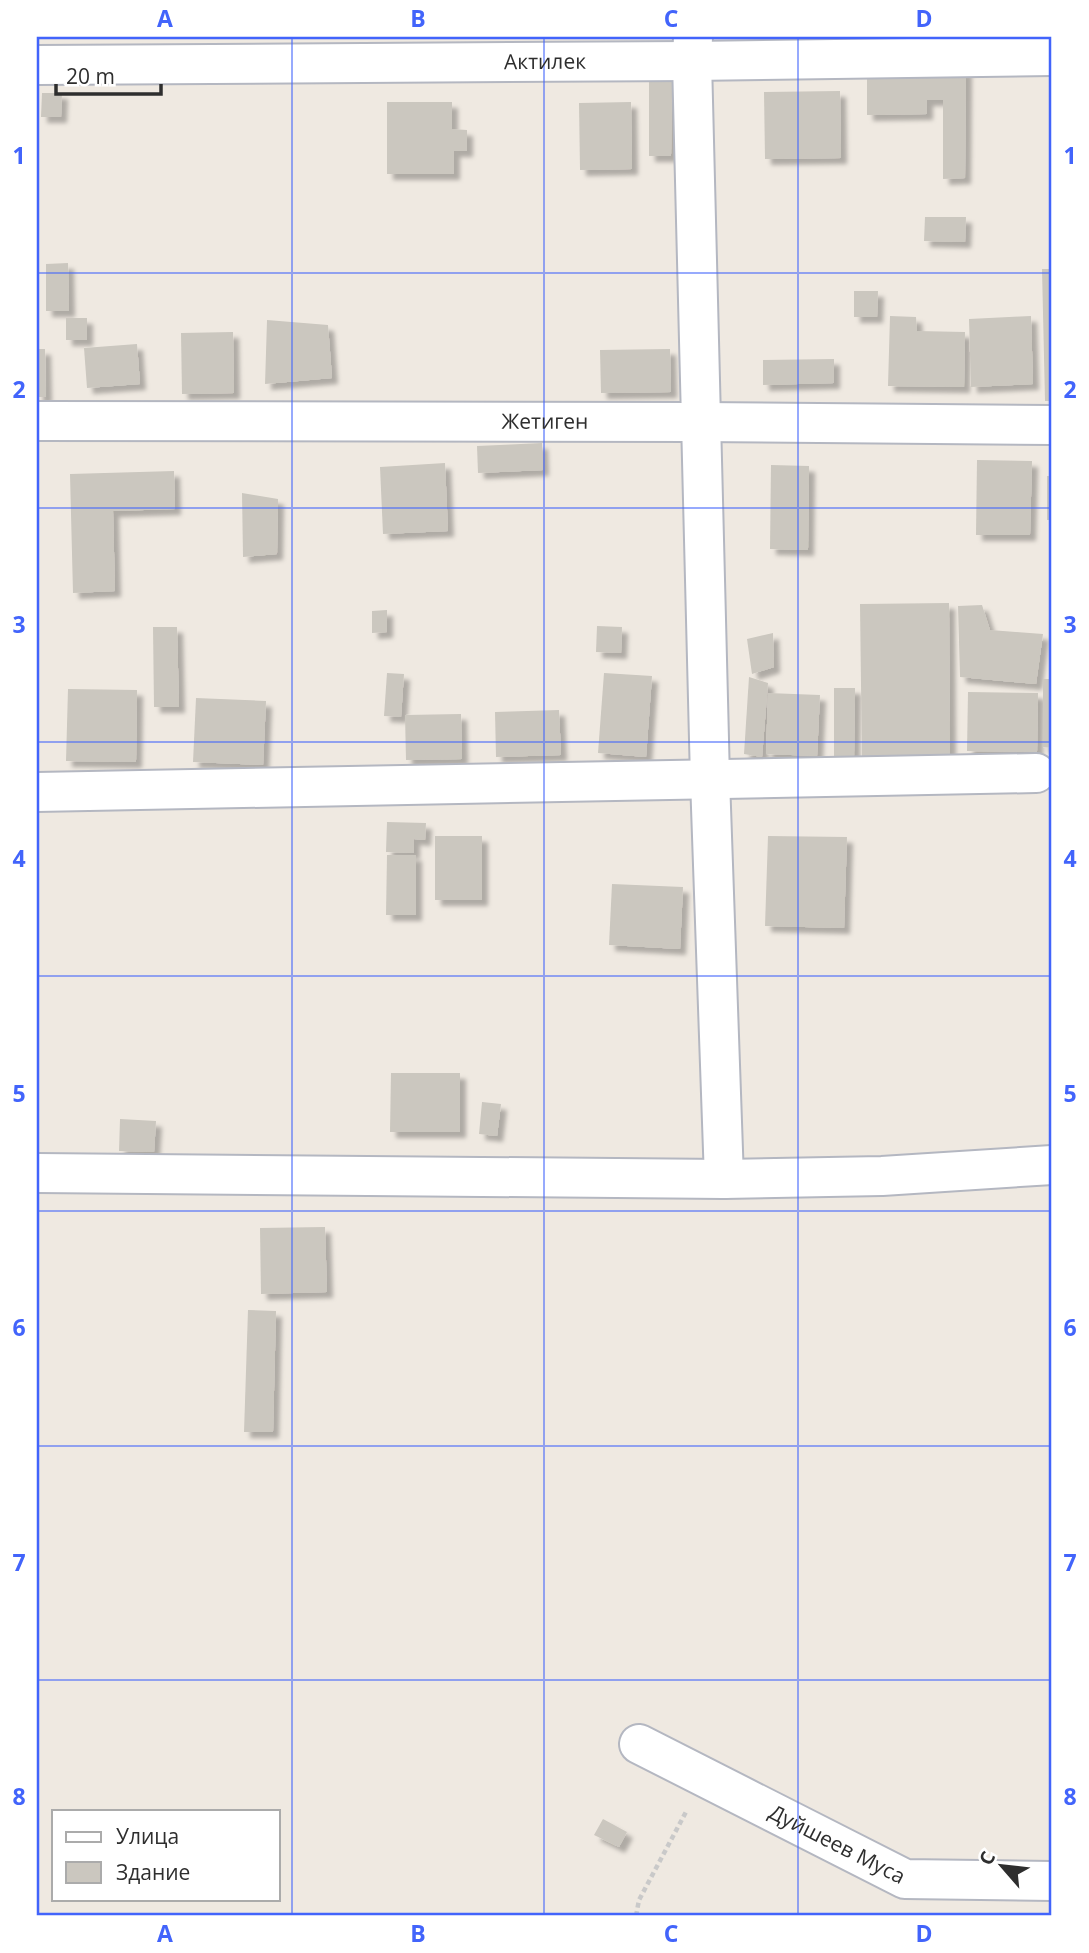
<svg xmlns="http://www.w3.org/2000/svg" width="1089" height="1953" viewBox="0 0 1089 1953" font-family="'Open Sans',sans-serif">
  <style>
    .building { fill: #cbc7bf; filter: url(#shadow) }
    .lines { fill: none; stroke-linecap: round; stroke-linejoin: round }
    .minor-casing { stroke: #b4b7c1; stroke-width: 42 }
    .path { stroke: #c9c9c9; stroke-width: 4.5; stroke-dasharray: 5 3.5; stroke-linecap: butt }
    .minor { stroke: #fff; stroke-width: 38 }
    .grid { fill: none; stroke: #4264fb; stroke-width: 2; stroke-opacity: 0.55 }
    .labels { text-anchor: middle; stroke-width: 7; stroke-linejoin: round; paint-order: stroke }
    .street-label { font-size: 21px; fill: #2e2e2e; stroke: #fff }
    .neatline { fill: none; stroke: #4264fb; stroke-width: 2.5 }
    .grid-label { font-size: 23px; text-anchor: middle; font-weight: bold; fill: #4264fb }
  </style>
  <defs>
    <filter id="shadow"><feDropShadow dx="6" dy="6" stdDeviation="2" flood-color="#0004"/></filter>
  </defs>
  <rect width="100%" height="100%" fill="#efe9e1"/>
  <g class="building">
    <polygon points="867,69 966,69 965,178 943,179 943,100 927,100 927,114 867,115"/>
    <polygon points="649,81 672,81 671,156 649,156"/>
    <polygon points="840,91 841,158 765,159 764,92"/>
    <polygon points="42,93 62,93 61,117 41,117"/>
    <polygon points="387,102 452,102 452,129 467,130 467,151 454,151 454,174 387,174"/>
    <polygon points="631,102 632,169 580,170 579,103"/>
    <polygon points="925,217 966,217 965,242 924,241"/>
    <polygon points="68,263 69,311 46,311 46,264"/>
    <polygon points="1042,269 1052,269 1052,401 1045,401"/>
    <polygon points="854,291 878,291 877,317 854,317"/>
    <polygon points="890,316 916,317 917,331 965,332 964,387 888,386"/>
    <polygon points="1031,316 1033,384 971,387 969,319"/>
    <rect x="66" y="318" width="21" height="22"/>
    <polygon points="267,320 328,325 332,378 265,384"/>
    <polygon points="233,332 234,393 182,394 181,333"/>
    <polygon points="137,344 140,384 87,388 84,348"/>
    <polygon points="37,349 45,349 46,397 37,397"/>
    <polygon points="670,349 671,392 601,393 600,350"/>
    <polygon points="834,359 834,383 763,385 763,360"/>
    <polygon points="542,443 543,470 478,473 477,446"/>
    <polygon points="977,460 1032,461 1030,535 976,535"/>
    <polygon points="445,463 448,531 383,534 380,467"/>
    <polygon points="771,465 809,466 808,550 770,549"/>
    <polygon points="174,471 175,509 113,511 115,591 73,593 70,474"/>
    <rect x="1047" y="476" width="5" height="44"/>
    <polygon points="242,493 278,499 277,554 243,557"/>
    <polygon points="949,603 950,755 862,763 860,604"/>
    <polygon points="982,605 990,630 1043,634 1036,684 960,677 958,606"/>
    <polygon points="387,610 387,632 372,633 372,611"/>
    <polygon points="597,626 622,627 621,653 596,652"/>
    <polygon points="153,627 177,627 179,707 154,707"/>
    <polygon points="773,633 774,667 752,674 747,639"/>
    <polygon points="387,673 404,674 401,717 384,716"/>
    <polygon points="604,673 652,676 646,757 598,753"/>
    <polygon points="749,677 768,683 762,757 744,754"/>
    <polygon points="1043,679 1052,679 1052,748 1043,747"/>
    <polygon points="834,688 855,688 854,758 834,761"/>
    <polygon points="68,689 137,690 136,762 66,761"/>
    <polygon points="968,692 1038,693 1037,752 967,751"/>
    <polygon points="768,693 820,695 817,756 766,754"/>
    <polygon points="196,698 266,701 263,765 193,762"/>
    <polygon points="559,710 561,755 496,757 495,712"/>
    <polygon points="461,714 462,759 406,760 405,715"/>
    <polygon points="387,822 426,823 425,840 414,839 414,853 386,852"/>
    <rect x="435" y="836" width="47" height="64"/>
    <polygon points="768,836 847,837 844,928 765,926"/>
    <polygon points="387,855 416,855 416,915 386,915"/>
    <polygon points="612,884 683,887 680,949 609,945"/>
    <polygon points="391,1073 460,1073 460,1132 390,1132"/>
    <polygon points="482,1102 501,1104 497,1136 479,1134"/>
    <polygon points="120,1119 156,1121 154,1152 119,1151"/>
    <polygon points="325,1227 327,1292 261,1294 260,1228"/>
    <polygon points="248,1310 276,1311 273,1432 244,1432"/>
    <polygon points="603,1819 627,1832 619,1847 594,1835"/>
  </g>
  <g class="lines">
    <defs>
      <g id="minor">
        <polyline points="693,37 692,61 710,779 724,1179"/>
        <path id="s1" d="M37,65L692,61L1052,56"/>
        <path id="s2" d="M37,421L700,422L1052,425"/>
        <polyline points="37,792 1036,773"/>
        <polyline points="37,1173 724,1179 882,1176 1052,1165"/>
        <path id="s3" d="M639,1744L905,1879L1052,1881"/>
      </g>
    </defs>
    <use href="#minor" class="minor-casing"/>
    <polyline class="path" points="636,1916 639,1900 687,1810"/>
    <use href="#minor" class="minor"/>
  </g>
  <path class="grid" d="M292,37V1916M544,37V1916M798,37V1916M37,273H1052M37,508H1052M37,742H1052M37,976H1052M37,1211H1052M37,1446H1052M37,1680H1052"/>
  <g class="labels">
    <g class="street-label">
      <text dy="7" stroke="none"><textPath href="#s1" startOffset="508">Актилек</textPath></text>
      <text dy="7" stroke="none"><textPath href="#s2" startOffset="508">Жетиген</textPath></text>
      <text dy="7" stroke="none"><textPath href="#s3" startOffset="222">Дуйшеев Муса</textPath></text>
    </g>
  </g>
  <rect width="1089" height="1953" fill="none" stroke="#ffffff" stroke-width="77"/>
  <rect x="52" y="1810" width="228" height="91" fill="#ffffff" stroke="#ababab" stroke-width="2"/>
  <rect x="66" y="1832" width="35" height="10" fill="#ffffff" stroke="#ababab" stroke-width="2"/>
  <text x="116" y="1844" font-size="21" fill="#2e2e2e">Улица</text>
  <rect x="66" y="1862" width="35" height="21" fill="#cbc7bf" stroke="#ababab" stroke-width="2"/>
  <text x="116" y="1880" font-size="21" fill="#2e2e2e">Здание</text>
  <g transform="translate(1002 1866) rotate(298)" stroke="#ffffff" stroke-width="5" paint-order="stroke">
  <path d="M0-5L12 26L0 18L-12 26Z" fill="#2e2e2e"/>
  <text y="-10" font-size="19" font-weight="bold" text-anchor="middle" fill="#2e2e2e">С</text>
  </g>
  <path d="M56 84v10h105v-10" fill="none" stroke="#2e2e2e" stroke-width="3.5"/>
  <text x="66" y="84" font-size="21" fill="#2e2e2e" stroke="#ffffff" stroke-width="5" paint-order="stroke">20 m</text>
  <rect x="38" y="38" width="1012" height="1876" class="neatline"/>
  <g class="grid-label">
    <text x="165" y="27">A</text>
    <text x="418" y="27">B</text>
    <text x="671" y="27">C</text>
    <text x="924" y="27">D</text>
    <text x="19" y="164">1</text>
    <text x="1070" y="164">1</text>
    <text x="19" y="398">2</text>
    <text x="1070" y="398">2</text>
    <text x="19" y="633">3</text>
    <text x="1070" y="633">3</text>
    <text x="19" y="867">4</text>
    <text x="1070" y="867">4</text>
    <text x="19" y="1102">5</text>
    <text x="1070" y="1102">5</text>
    <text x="19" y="1336">6</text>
    <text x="1070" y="1336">6</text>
    <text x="19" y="1571">7</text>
    <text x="1070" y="1571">7</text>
    <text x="19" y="1805">8</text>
    <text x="1070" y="1805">8</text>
    <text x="165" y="1942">A</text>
    <text x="418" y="1942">B</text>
    <text x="671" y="1942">C</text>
    <text x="924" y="1942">D</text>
  </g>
</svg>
